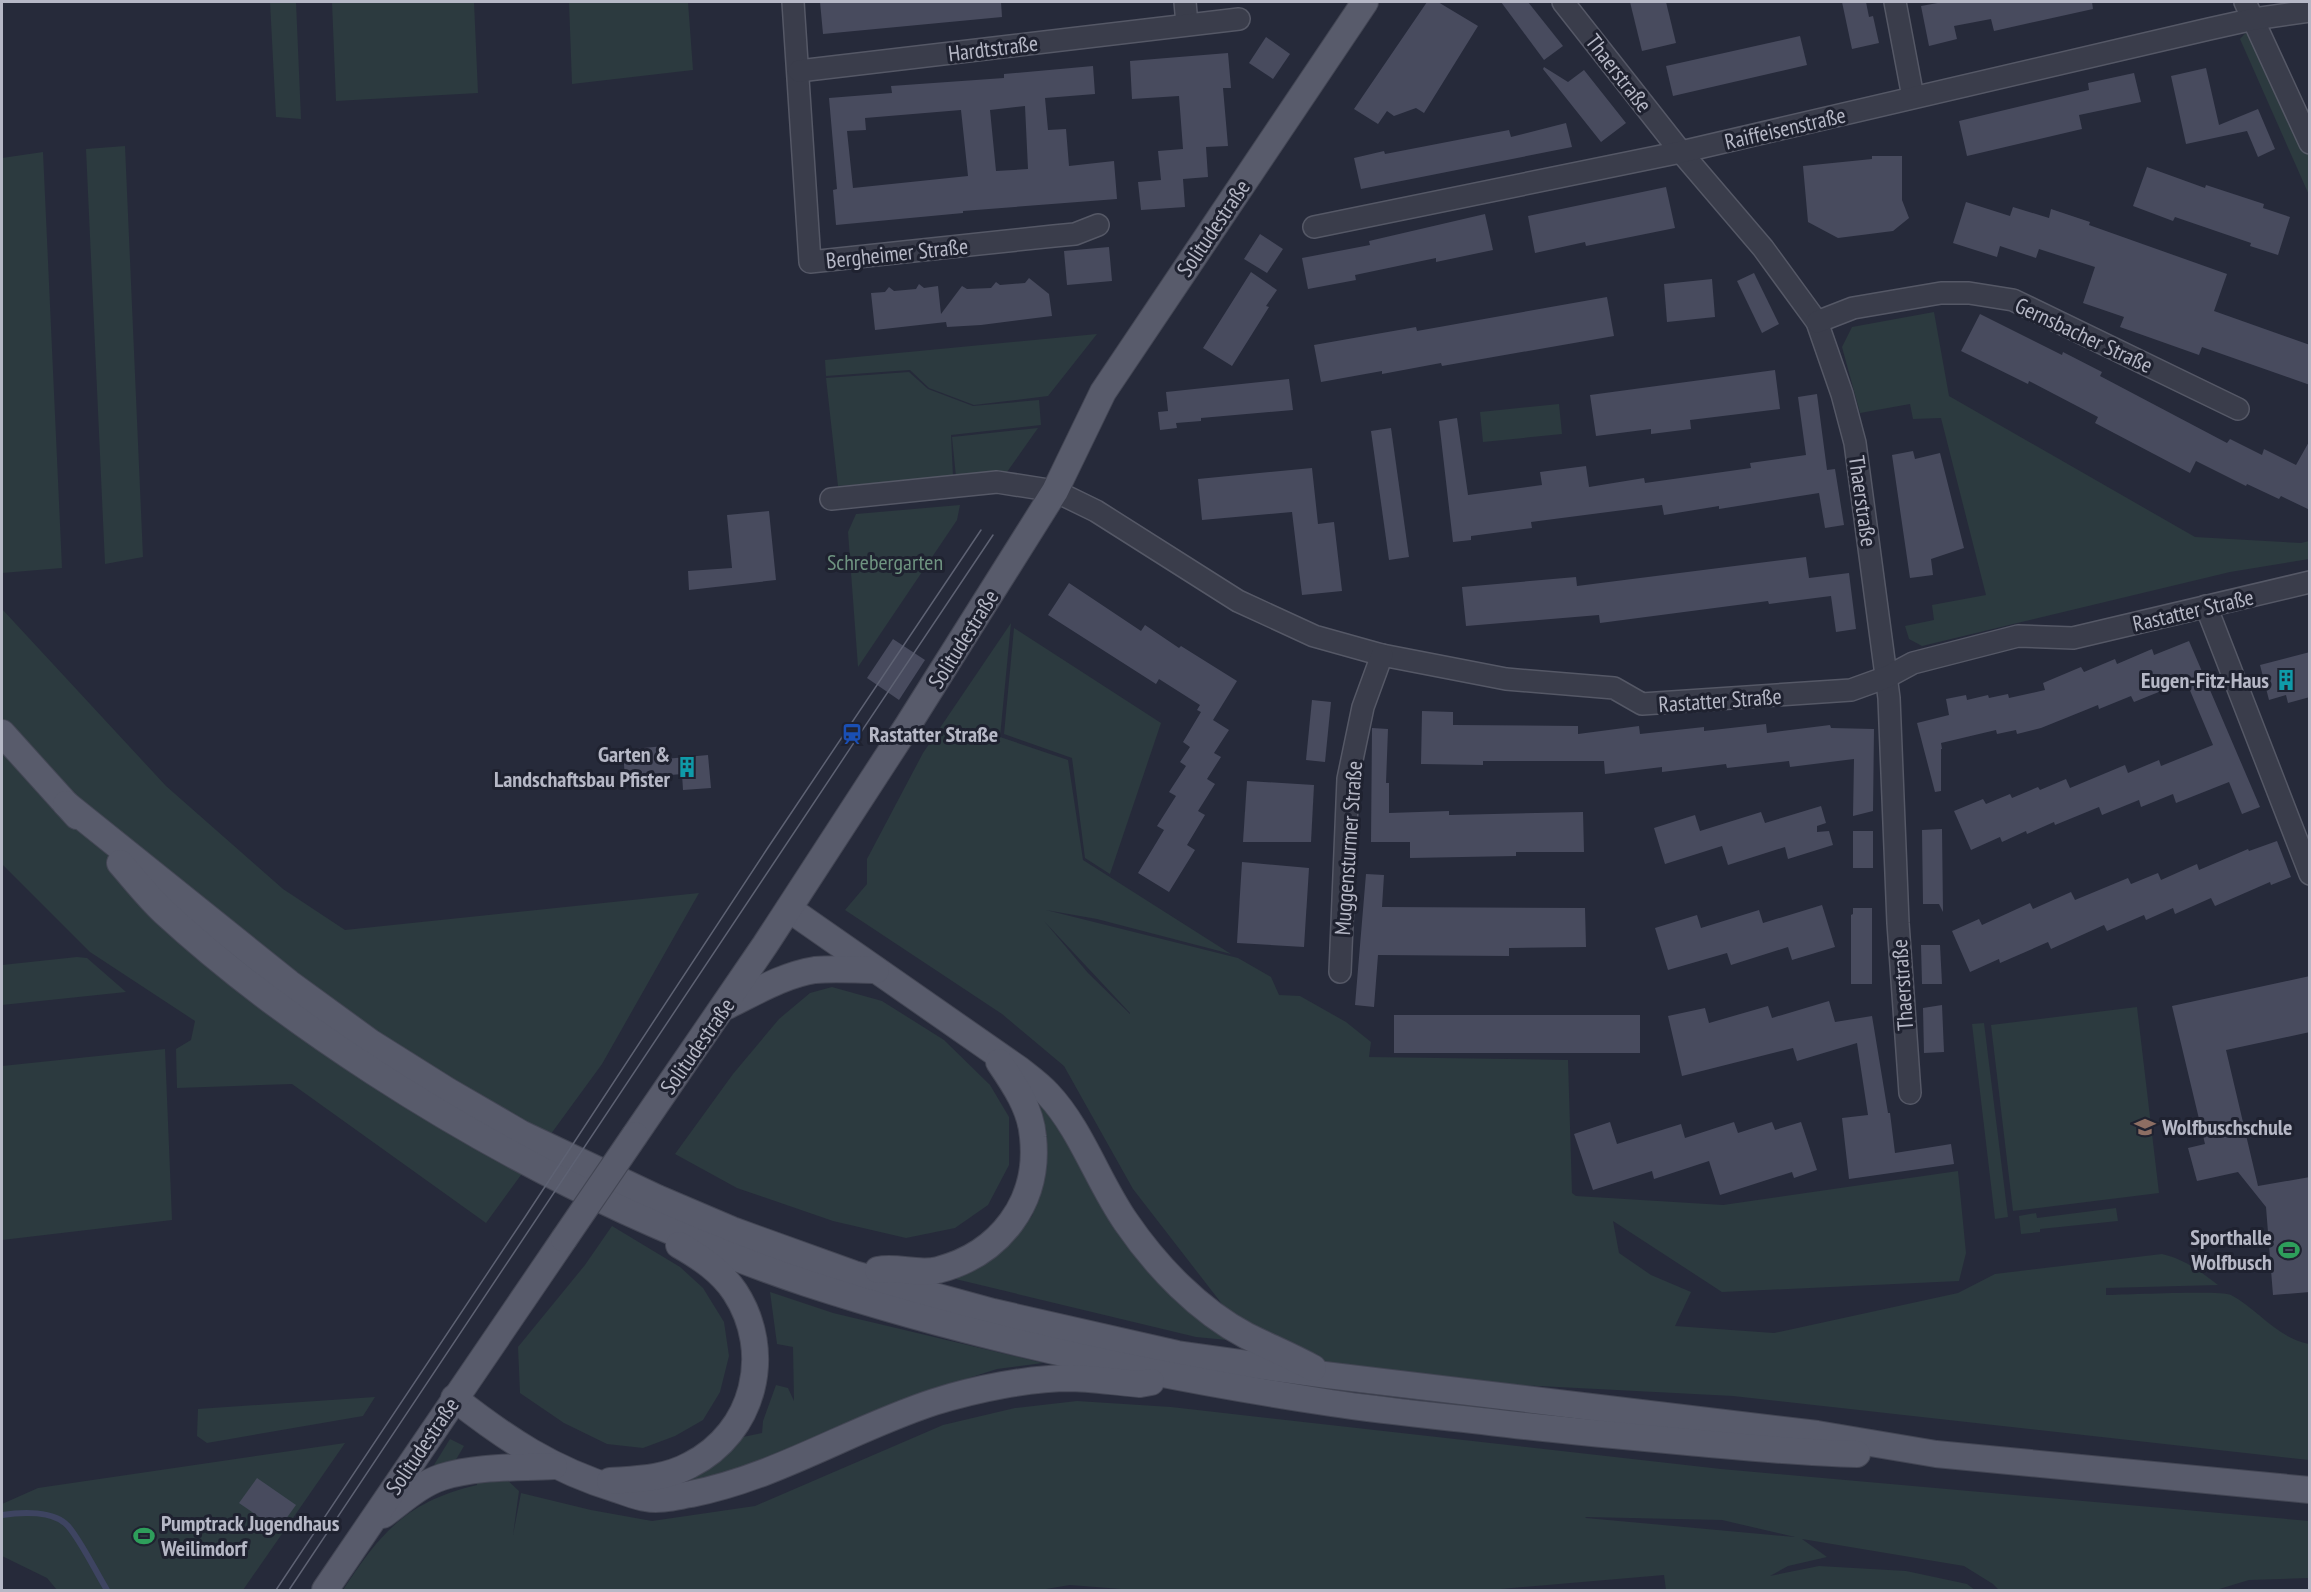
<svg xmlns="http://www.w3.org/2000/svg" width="2311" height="1592" viewBox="0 0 2311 1592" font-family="'PT Sans Narrow',sans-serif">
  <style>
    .green { fill: #2c3a3f; fill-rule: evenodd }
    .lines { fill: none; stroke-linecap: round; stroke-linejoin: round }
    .stream { stroke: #3e4461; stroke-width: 6 }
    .building { fill: #484b5e; fill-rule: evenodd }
    .minor-casing { stroke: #555866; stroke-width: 24 }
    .major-casing { stroke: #434654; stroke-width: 28 }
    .minor { stroke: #3a3d4b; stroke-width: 21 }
    .major { stroke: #585b6b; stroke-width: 26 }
    .tram { stroke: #5e6273; stroke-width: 1.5 }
    .major-bridge-casing { stroke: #434654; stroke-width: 28; stroke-linecap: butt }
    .major-bridge { stroke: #585b6b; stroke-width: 26 }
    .labels { text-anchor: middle; stroke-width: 6; stroke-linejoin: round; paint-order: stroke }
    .street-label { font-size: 22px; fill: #b6b8c6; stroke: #1f2230 }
    .park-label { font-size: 22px; fill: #6f9481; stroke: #1f2230 }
    .poi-label { font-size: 22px; font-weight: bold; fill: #b6b8c6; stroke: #1f2230; text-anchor: end }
  </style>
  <rect width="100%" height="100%" fill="#262a3a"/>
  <g class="green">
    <polygon points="270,2 296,2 301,119 276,117"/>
    <polygon points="332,2 474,2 478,93 336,101"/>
    <polygon points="569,2 688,2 693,70 572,84"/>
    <polygon points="2253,25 2309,154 2309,195 2240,39"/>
    <polygon points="125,146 143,557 105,564 86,149"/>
    <polygon points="43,152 62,568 2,573 2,158"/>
    <polygon points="1934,312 1949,396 2195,537 2301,543 2309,541 2309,559 2230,572 1922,646 1909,639 1905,626 1934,620 1932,605 1986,595 1941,418 1913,419 1910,404 1860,413 1842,347 1852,327"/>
    <polygon points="1097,334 1048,396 974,405 929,388 910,370 826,376 825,360"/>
    <polygon points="909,372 928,389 973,406 1039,400 1041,425 951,435 953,477 838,486 826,378"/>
    <polygon points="1559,404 1562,434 1483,442 1480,412"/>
    <polygon points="1038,428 1007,472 956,477 952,437"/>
    <polygon points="960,505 957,520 858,667 848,532 856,514"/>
    <polygon points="2,609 166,786 283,889 345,930 699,893 602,1064 486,1223 292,1084 177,1088 176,1049 191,1040 195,1021 90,952 2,864"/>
    <path d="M1011,623L1000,737L1068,760L1083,860L1231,954L1097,919L1046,910L1238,958L1271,977L1279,995L1300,996L1346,1022L1371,1042L1369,1057L1568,1060L1572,1193L1576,1196L1723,1205L1958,1171L1966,1253L1959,1281L1722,1292L1613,1221L1619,1253L1651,1275L1691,1292L1675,1326L1774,1333L1958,1293L1995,1274L2162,1254C2184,1259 2200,1271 2218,1285L2106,1288V1295C2124,1295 2222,1290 2231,1295C2259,1310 2277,1338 2309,1344V1460L1733,1396L1326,1375L1246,1335L1133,1189L1064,1066L1002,1014L845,910L867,884V859L923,753ZM1044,921L1130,1013V1014L1088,973Z"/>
    <polygon points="1014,628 1161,723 1110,874 1085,858 1072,758 1004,734"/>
    <polygon points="77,957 87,958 126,992 2,1005 2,965"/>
    <polygon points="832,987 882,1001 944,1040 990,1085 1009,1117 1009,1165 988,1205 955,1228 906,1238 833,1221 737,1188 675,1154 733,1074 779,1019 810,993"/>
    <polygon points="2137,1007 2159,1193 2013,1211 1991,1025"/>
    <polygon points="1984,1023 2008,1217 1995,1219 1972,1024"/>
    <polygon points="165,1049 172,1220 2,1240 2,1066"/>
    <polygon points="1039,1101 1072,1143 1238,1341 1196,1337 947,1277 1005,1248 1032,1216 1043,1182 1045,1136"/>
    <polygon points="2116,1208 2118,1221 2040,1229 2040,1232 2021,1234 2019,1216 2036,1213 2037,1218"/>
    <polygon points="612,1226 680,1267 703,1288 724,1322 729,1356 720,1392 703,1420 675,1436 643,1448 607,1444 564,1423 520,1393 518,1347 585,1265"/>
    <polygon points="770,1292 833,1313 1043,1363 997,1369 934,1389 777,1456 720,1475 690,1481 719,1460 743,1437 762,1433 763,1421 776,1385 788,1388 794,1401 793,1347 777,1344"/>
    <polygon points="375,1397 363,1416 207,1443 197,1436 198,1409"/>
    <path d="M1077,1401L1171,1407L1721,1469L2310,1521L2309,1578L2249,1580L2216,1590H1999L1993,1584L1964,1566L1802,1539L1827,1557L1788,1566L1770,1576L1819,1566L1906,1571L1967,1584L1975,1590H1666L1664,1575L1489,1590H1134L1070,1585L1040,1590H343C381,1532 406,1502 477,1485L476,1477H504L519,1491L513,1535L521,1493L591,1510L652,1521L755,1506L943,1425L1015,1408ZM1585,1517L1722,1520L1795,1537L1586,1518Z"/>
    <polygon points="450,1439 464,1446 454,1463 429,1473"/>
    <polygon points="345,1443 243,1590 57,1590 47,1578 2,1556 2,1504 38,1488"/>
  </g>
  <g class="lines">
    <path class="stream" d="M2,1515C21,1512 54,1510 68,1526C81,1541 96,1572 107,1590"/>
  </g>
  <g class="building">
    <polygon points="820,2 1001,2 1002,17 823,34"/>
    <polygon points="1427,2 1438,2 1478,26 1424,113 1416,108 1394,116 1387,111 1378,124 1354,109"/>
    <polygon points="1501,2 1528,2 1563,46 1544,60"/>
    <polygon points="1630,2 1666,2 1676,43 1642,51"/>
    <polygon points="1842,2 1866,2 1869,17 1873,16 1879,43 1852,49"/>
    <polygon points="1943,2 2092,2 2093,9 1994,31 1991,19 1954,26 1957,39 1929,46 1921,6"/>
    <polygon points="1800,36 1807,65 1673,96 1666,66"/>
    <polygon points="1266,37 1290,54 1273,79 1249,63"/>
    <polygon points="1228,53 1231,88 1223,88 1228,146 1206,147 1208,177 1183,179 1185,207 1141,210 1138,182 1161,180 1158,151 1183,149 1179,96 1132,99 1130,61"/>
    <path d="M1093,66L1095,94L1045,98L1048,130L1066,129L1069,166L1114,161L1117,199L963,211V213L836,225L833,190L837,189L829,98L892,93L891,86L1004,78V74ZM1025,106L1028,169L996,171L990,110ZM961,110L968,176L853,188L847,131L866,130L865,118Z"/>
    <polygon points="1544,67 1568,82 1584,70 1626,123 1601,142 1543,69"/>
    <polygon points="2206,68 2219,125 2258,109 2275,149 2258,157 2247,131 2186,144 2171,76"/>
    <polygon points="2134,73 2141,102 2079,115 2082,129 1967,156 1959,121 2089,90 2088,83"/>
    <polygon points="1566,123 1572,147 1361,189 1354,158 1384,151 1385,154 1509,130 1511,137"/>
    <polygon points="1872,156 1902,156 1902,200 1909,218 1893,231 1838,238 1808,222 1803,166 1872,159"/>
    <polygon points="2147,167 2205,188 2206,185 2264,204 2263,208 2290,217 2278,255 2250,246 2251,243 2175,217 2173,221 2133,206"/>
    <polygon points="1666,187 1675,228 1586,246 1585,242 1535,253 1528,216"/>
    <polygon points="1966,202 2010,216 2013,207 2049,218 2051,209 2090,222 2089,225 2227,274 2214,311 2310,345 2310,385 2202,347 2199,355 2120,327 2124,317 2083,303 2095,267 2039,249 2036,258 2000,246 1997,257 1953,243"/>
    <polygon points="1485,214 1493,250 1436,262 1436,258 1355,275 1356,280 1308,289 1302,258 1370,245 1369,241"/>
    <polygon points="1260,234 1283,249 1267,273 1244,259"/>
    <polygon points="1109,247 1112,281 1067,285 1064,251"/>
    <polygon points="1251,272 1277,290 1266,306 1269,307 1232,366 1203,348"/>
    <polygon points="1754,273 1779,324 1762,333 1737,281"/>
    <polygon points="1029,278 1049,294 1052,316 981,325 947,327 946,322 875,330 871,293 885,292 889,287 894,291 916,289 919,284 924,288 938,286 941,314 962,286 967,289 991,288 996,282 1000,285 1025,283"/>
    <polygon points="1712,279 1715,317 1667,322 1664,284"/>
    <polygon points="1607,297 1614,336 1442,366 1441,363 1382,374 1382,371 1321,382 1314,345 1416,327 1417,331"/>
    <polygon points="1980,314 2062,355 2063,352 2102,372 2100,376 2227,443 2230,439 2262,455 2264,449 2296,465 2310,440 2310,510 2281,496 2279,499 2247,484 2246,486 2196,461 2190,473 2095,423 2098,417 2029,381 2028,384 1961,351"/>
    <polygon points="1775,370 1780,409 1690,420 1691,429 1651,434 1651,429 1596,436 1590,395"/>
    <polygon points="1289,379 1293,410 1201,418 1201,421 1176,423 1177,428 1160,430 1158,412 1168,411 1166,392"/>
    <polygon points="1817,394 1827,470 1835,469 1844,525 1825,528 1819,493 1719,509 1719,506 1664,515 1662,505 1531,522 1532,528 1471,536 1471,540 1453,542 1439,421 1457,418 1468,495 1542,485 1540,472 1586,466 1589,487 1644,478 1645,483 1751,468 1750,463 1806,455 1798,397"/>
    <polygon points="1391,428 1409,557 1389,560 1371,431"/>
    <polygon points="1913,451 1915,459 1940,453 1964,548 1931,559 1933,575 1910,578 1892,455"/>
    <polygon points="1312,468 1318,524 1334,522 1342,591 1302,595 1292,512 1202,520 1198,479"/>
    <polygon points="769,511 776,580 689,590 688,571 732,568 727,515"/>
    <polygon points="1806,557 1809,578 1849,573 1856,629 1836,632 1831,596 1769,604 1768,601 1600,623 1599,615 1466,626 1462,587 1576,577 1577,586"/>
    <polygon points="1069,583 1141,631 1145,625 1179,648 1181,646 1237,681 1213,720 1229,730 1214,753 1221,757 1207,779 1215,784 1198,811 1205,815 1187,845 1195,850 1169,892 1138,873 1164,830 1157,826 1176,796 1169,792 1186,766 1180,762 1190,747 1183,742 1201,712 1197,710 1200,705 1159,679 1156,684 1048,615"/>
    <polygon points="893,639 925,660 899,700 867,678"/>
    <polygon points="2189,641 2260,807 2242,814 2229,782 2176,803 2173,794 2141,807 2139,800 2102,815 2099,807 2055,825 2054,822 2027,834 2026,831 2002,842 2000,837 1971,850 1954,811 1983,799 1986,804 2010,794 2012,798 2038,787 2040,790 2066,779 2070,788 2125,765 2128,773 2159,760 2161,766 2213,745 2186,681 2134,702 2131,696 2099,709 2098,705 2041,728 2017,734 2016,730 1997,734 1996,730 1941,743 1942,749 1941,749 1941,791 1935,792 1917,723 1949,715 1946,699 1966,695 1967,700 1988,695 1989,698 2008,694 2009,698 2045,690 2043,683 2081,667 2084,672 2115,659 2117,664 2152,649 2154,655"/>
    <polygon points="2310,652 2310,697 2288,703 2286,695 2269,700 2260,665"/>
    <polygon points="1312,700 1331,702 1325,762 1306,760"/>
    <polygon points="1422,711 1453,712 1453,725 1578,726 1578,734 1639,726 1640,734 1704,727 1704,731 1766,724 1767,733 1830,725 1831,728 1874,729 1873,811 1853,816 1854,759 1790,767 1789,761 1727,768 1726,764 1662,772 1662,767 1605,774 1604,761 1483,761 1483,765 1421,764"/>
    <polygon points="1372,728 1388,729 1386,783 1389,783 1389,813 1449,811 1449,815 1583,812 1584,852 1516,852 1516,856 1410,858 1410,842 1371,842"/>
    <polygon points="664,746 665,759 708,755 711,788 683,790 682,774 625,779 623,750"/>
    <polygon points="1247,781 1314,785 1311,842 1243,842"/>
    <polygon points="1821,806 1826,823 1817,826 1817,832 1829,831 1833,845 1788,859 1785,847 1728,865 1722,846 1665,864 1654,828 1695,815 1700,831 1761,812 1765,823"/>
    <polygon points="1942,829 1943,912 1939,904 1923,904 1922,830"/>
    <rect x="1853" y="831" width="20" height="37"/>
    <polygon points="2277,841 2291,877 2271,885 2270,882 2215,906 2211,898 2175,914 2173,908 2146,920 2144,915 2107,931 2104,925 2051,949 2048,942 2000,963 1999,959 1970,972 1952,931 1979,919 1982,925 2030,903 2033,909 2071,892 2075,900 2128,878 2131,884 2158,873 2161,880 2197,864 2199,870 2248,849 2249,851"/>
    <polygon points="1242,862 1309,868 1304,947 1237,943"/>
    <polygon points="1366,874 1384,875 1382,907 1585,908 1586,947 1509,948 1509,956 1378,955 1374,1007 1355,1005"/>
    <polygon points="1822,905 1835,947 1792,960 1788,947 1731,965 1727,953 1668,970 1655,928 1697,915 1701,928 1759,910 1763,923"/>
    <polygon points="1853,908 1872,908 1872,984 1851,984 1851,915 1853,914"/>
    <polygon points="1921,945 1940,945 1942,984 1922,984"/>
    <polygon points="2310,976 2310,1032 2226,1050 2258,1186 2310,1177 2310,1292 2273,1295 2266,1207 2238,1172 2197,1181 2188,1148 2205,1144 2172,1006"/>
    <polygon points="1829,1001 1835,1022 1872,1016 1888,1113 1890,1113 1895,1153 1951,1144 1954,1164 1849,1179 1842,1118 1868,1115 1857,1043 1797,1061 1793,1048 1682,1076 1668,1016 1705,1008 1709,1023 1768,1006 1772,1018"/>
    <polygon points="1942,1005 1944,1052 1924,1053 1923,1008"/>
    <rect x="1394" y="1015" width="246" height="38"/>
    <polygon points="1610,1122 1617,1144 1681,1124 1685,1138 1734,1122 1738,1133 1772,1122 1775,1130 1801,1122 1817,1170 1794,1178 1792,1172 1720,1195 1709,1161 1654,1179 1652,1171 1593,1190 1574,1134"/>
    <polygon points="257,1478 296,1505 278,1530 239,1503"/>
  </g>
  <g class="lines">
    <defs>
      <g id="minor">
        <polyline points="793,2 810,262 1054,236 1075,234 1098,225"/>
        <polyline points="1185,2 1187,24"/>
        <polyline points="1563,2 1681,152 1763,248 1817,322 1842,394 1855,443 1889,698 1898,923 1910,1093"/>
        <polyline points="1895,2 1913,97"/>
        <polyline points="2245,2 2310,143"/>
        <polyline points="799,71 1239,19"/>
        <polyline points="1314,227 1681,152 2209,29 2254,19 2310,11"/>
        <polyline points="1817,322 1853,308 1941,293 1969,293 2013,300 2238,409"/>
        <polyline points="831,499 997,482 1055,491 1096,511 1238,601 1314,636 1382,655 1506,679 1614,688 1642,704 1851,690 1887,677 1913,663 2018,636 2073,638 2310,582"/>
        <polyline points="2206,606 2310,874"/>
        <polyline points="1340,972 1348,779 1363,707 1382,655"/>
      </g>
      <g id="major">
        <polyline points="2,733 77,816"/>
        <polyline points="66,804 289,983 370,1042 448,1091 522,1134 657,1198 732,1230 854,1274 993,1312 1177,1354 1326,1375 1817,1434 1936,1454 2310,1490"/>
        <path d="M120,863C134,879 148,897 164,912C229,972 300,1024 374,1072C508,1159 655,1232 806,1283C977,1339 1154,1376 1331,1403C1384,1411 1437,1416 1490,1422C1556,1430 1622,1436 1688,1442C1744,1447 1800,1453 1857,1454"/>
        <path d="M789,909L1020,1070C1029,1077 1040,1085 1048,1094C1081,1129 1098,1182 1126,1222C1156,1266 1199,1311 1247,1336C1269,1347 1291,1356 1313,1368"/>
        <path d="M725,1007C754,993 783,975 815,970C835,968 856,970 876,970"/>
        <polyline points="635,1135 765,945 908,725 1055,491 1103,392 1365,2"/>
        <path d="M878,1270C897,1266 918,1275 938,1270C1000,1254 1040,1202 1033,1137C1031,1109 1014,1084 999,1062"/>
        <path d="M454,1398C506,1439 553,1470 616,1489C626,1492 636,1497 646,1498C660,1501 678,1496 691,1494C777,1477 851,1429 934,1402C975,1389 1029,1378 1072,1378C1095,1379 1118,1382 1140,1384L1151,1382"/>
        <path d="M610,1481C638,1479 664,1479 690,1465C755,1432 774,1352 735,1292C721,1271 700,1257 679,1245"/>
        <path d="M383,1515C401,1502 420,1484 442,1477C477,1466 517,1468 554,1466"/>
        <polyline points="325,1590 564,1239"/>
      </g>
    </defs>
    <use href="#minor" class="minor-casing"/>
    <use href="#major" class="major-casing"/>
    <use href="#minor" class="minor"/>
    <use href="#major" class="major"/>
    <g class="tram">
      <polyline points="276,1590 525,1217 767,849 981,530"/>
      <path d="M289,1590C525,1240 757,886 993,535"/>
    </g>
    <defs>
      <polyline id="major-bridge" points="564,1239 635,1135"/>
    </defs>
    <use href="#major-bridge" class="major-bridge-casing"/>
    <use href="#major-bridge" class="major-bridge"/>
  </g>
  <defs>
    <symbol id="building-bare" viewBox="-9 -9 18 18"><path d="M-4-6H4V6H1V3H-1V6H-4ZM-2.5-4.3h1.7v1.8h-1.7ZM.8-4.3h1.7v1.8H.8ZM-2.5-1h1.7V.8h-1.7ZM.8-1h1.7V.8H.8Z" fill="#0f9aa8" stroke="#1f2230" stroke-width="2.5" paint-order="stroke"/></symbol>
    <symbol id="station-bare" viewBox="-9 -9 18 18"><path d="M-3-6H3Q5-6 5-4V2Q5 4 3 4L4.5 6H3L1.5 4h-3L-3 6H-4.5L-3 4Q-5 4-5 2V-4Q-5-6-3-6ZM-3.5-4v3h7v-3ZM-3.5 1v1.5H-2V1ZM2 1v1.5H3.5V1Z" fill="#1a4fb4" stroke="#1f2230" stroke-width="2.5" paint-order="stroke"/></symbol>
    <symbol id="school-bare" viewBox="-9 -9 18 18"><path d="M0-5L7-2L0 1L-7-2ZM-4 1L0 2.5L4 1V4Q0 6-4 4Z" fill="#8d6e63" stroke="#1f2230" stroke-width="2.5" paint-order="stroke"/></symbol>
    <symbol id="stadium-bare" viewBox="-9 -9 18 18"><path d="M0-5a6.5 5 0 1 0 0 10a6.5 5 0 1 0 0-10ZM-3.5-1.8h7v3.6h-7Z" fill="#2e9e5b" stroke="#1f2230" stroke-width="2.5" paint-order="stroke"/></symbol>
  </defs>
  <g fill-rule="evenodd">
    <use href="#building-bare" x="2271" y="665" width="30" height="30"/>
    <use href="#station-bare" x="837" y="719" width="30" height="30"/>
    <use href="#building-bare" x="672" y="752" width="30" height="30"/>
    <use href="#school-bare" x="2130" y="1112" width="30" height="30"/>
    <use href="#stadium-bare" x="2274" y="1235" width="30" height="30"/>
    <use href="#stadium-bare" x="129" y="1521" width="30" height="30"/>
  </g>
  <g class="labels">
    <g class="street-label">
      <text transform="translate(993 48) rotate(-7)" y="8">Hardtstraße</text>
      <text transform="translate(1619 73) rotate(52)" y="8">Thaerstraße</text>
      <text transform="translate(1785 128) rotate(-13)" y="8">Raiffeisenstraße</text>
      <text transform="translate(1213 228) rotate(-56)" y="8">Solitudestraße</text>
      <text transform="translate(897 253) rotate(-6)" y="8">Bergheimer Straße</text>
      <text transform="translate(2084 335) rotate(25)" y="8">Gernsbacher Straße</text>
      <text transform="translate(1863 501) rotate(82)" y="8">Thaerstraße</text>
      <text transform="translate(2193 610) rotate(-13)" y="8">Rastatter Straße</text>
      <text transform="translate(963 639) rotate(-58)" y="8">Solitudestraße</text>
      <text transform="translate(1720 700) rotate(-4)" y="8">Rastatter Straße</text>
      <text transform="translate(1348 848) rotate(-86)" y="8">Muggensturmer Straße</text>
      <text transform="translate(1902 985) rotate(-94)" y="8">Thaerstraße</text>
      <text transform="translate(697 1046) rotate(-55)" y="8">Solitudestraße</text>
      <text transform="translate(422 1446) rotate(-56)" y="8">Solitudestraße</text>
    </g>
    <g class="park-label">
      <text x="885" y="570">Schrebergarten</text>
    </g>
    <g class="poi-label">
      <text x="2269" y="688">Eugen-Fitz-Haus</text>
      <text x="869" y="742" text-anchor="start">Rastatter Straße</text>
      <text x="670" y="762">Garten &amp;<tspan x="670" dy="25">Landschaftsbau Pfister</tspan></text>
      <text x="2162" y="1135" text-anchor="start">Wolfbuschschule</text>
      <text x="2272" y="1245">Sporthalle<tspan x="2272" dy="25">Wolfbusch</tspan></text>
      <text x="161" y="1531" text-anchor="start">Pumptrack Jugendhaus<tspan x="161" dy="25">Weilimdorf</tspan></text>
    </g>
  </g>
  <rect width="2311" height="1592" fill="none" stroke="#b6b8c6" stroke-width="6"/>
</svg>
